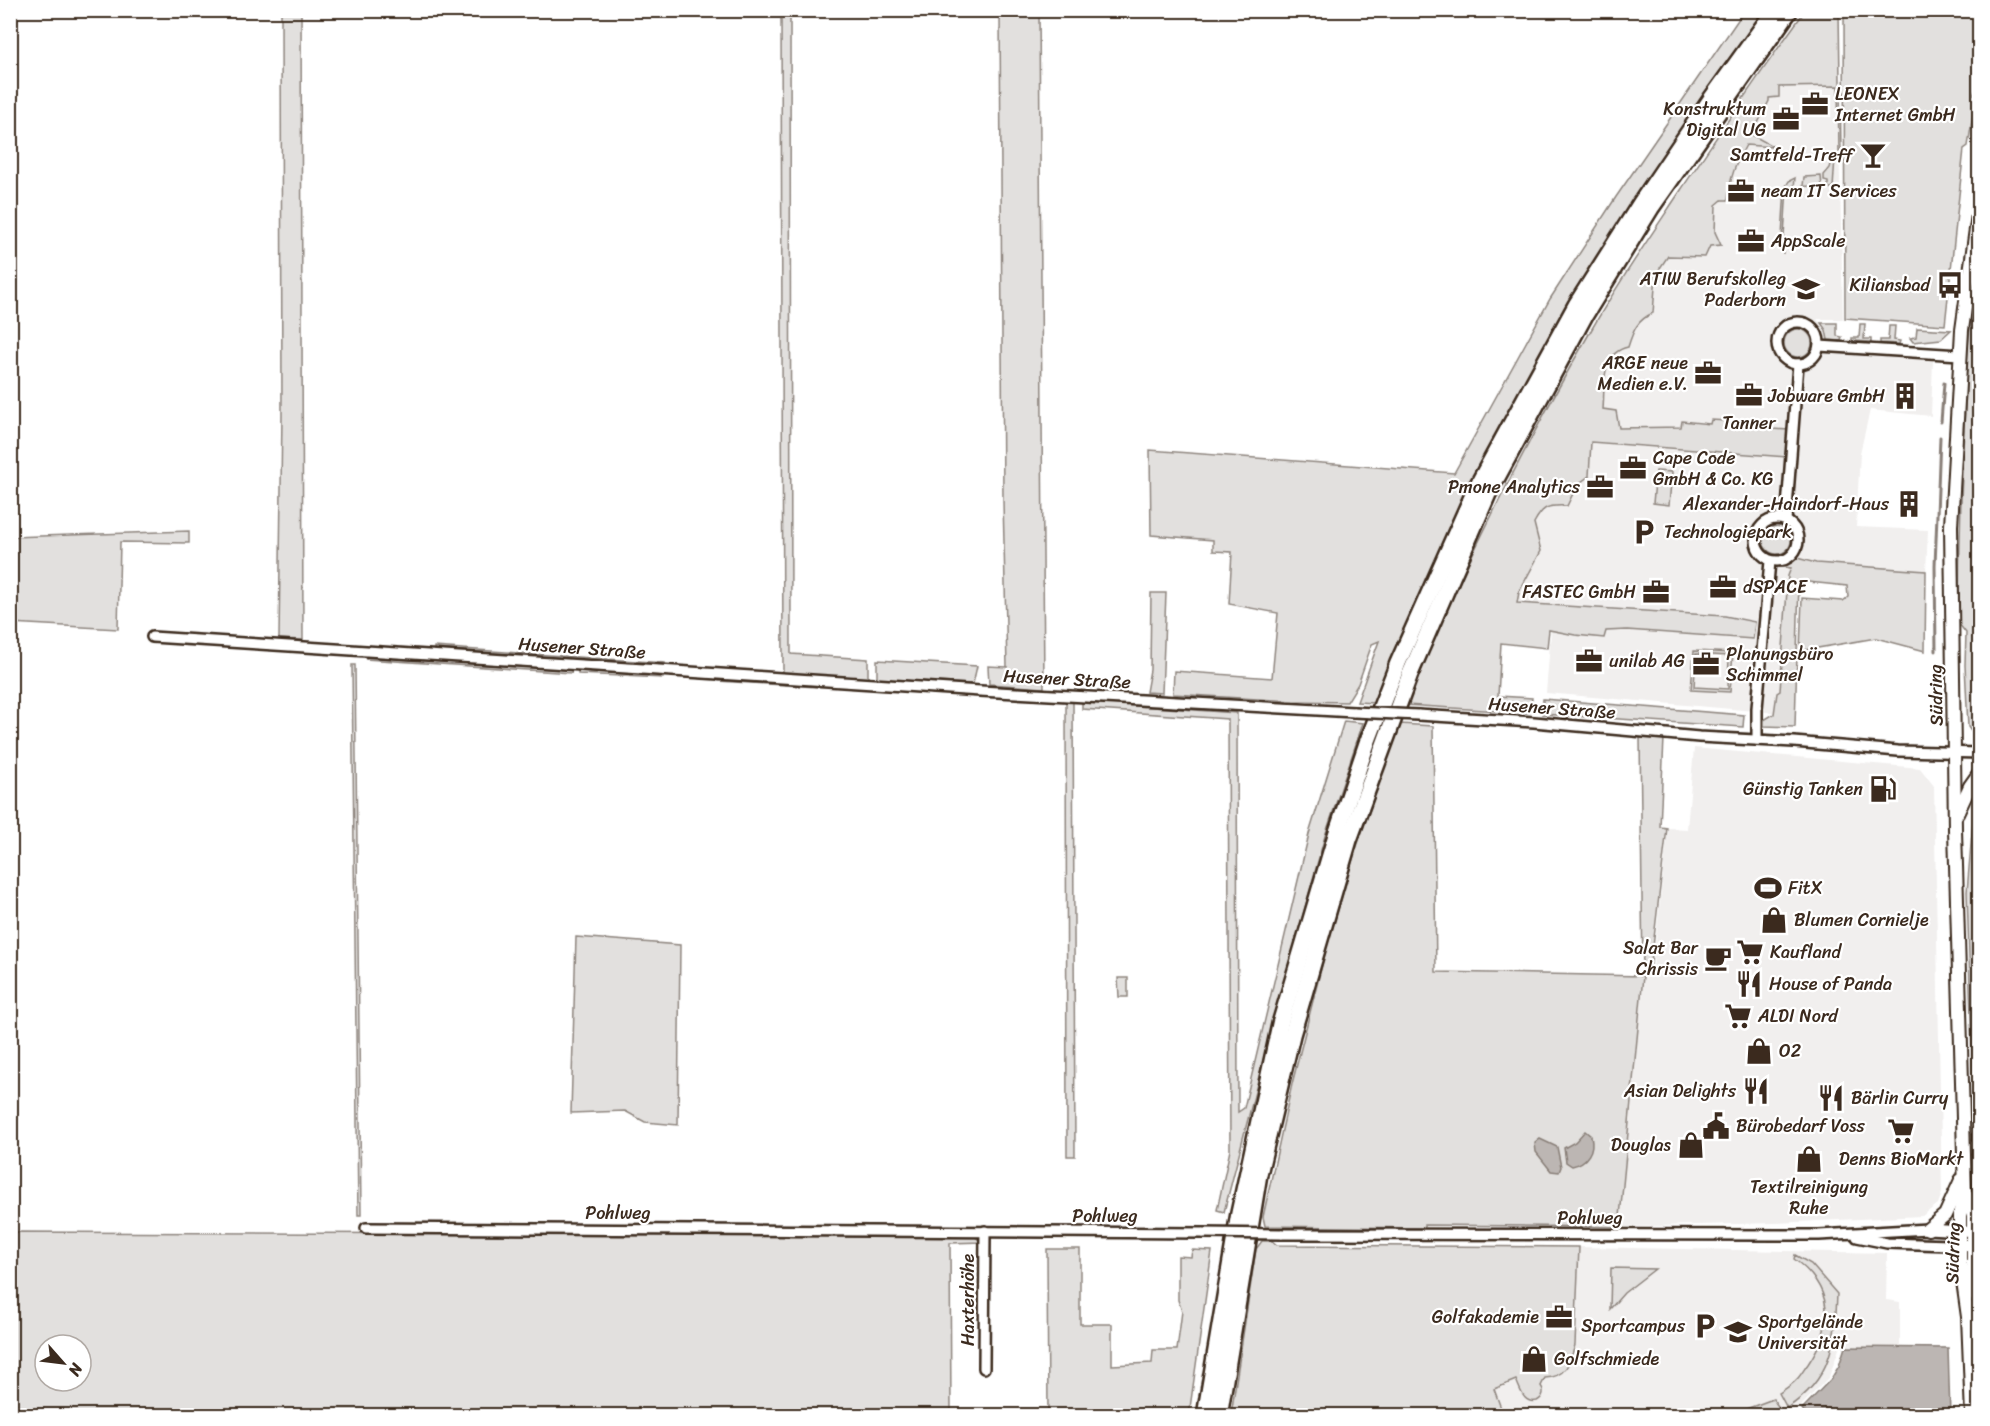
<svg xmlns="http://www.w3.org/2000/svg" width="1990" height="1426" viewBox="0 0 1990 1426" font-family="Sriracha,sans-serif">
  <style>
    .built { fill: #f1efee; fill-rule: evenodd }
    .green { fill: #e2e0de; stroke: #8e857e; stroke-width: 1.5; fill-rule: evenodd }
    .water { fill: #bcb6b3; stroke: #887e77; stroke-width: 1.5 }
    .lines { fill: none; stroke-linecap: round; stroke-linejoin: round }
    .stream { stroke: #887e77; stroke-width: 3 }
    .minor-casing { stroke: #3b2a1e; stroke-width: 14 }
    .secondary-casing { stroke: #3b2a1e; stroke-width: 16 }
    .trunk-casing { stroke: #3b2a1e; stroke-width: 20 }
    .minor { stroke: #fff; stroke-width: 9 }
    .secondary { stroke: #fff; stroke-width: 12 }
    .trunk { stroke: #fff; stroke-width: 15 }
    .minor-bridge-casing { stroke: #3b2a1e; stroke-width: 14; stroke-linecap: butt }
    .minor-bridge { stroke: #fff; stroke-width: 9 }
    .labels { text-anchor: middle; stroke-width: 4.5; stroke-linejoin: round; paint-order: stroke }
    .poi-label { font-size: 18px; fill: #3b2a1e; stroke: #fff; text-anchor: start }
    .street-label { font-size: 18px; fill: #3b2a1e; stroke: #fff }
  </style>
  <rect width="100%" height="100%" fill="#fff"/>
  <filter id="ink" filterUnits="userSpaceOnUse"><feTurbulence type="fractalNoise" baseFrequency=".0167" numOctaves="2"/><feDisplacementMap in="SourceGraphic" scale="12" xChannelSelector="R" yChannelSelector="G"/><feConvolveMatrix kernelMatrix="1 2 1 2 8 2 1 2 1" color-interpolation-filters="sRGB"/></filter>
  <g filter="url(#ink)">
    <g class="built">
      <path d="M1838,86L1843,319H1817L1828,335L1826,354L1835,351L1933,360L1931,416L1870,410L1860,453L1856,527L1928,530L1926,571L1816,563L1807,559L1791,563L1788,576L1778,713L1546,693L1551,631L1603,638L1606,631L1627,630L1753,638L1755,622L1725,616L1517,603L1519,592L1541,551L1534,523L1540,511L1551,505L1567,506L1577,485L1589,476L1591,442L1764,455L1772,429L1711,421V425L1681,427L1618,428L1603,409L1607,363L1618,349L1628,347L1637,324L1643,317L1653,313L1656,274L1668,256L1705,257L1715,232L1716,205L1722,200H1728L1730,181L1733,169L1747,142L1772,147V150L1774,147L1751,135L1769,102V98L1779,87ZM1800,329L1808,332L1812,340L1808,353L1796,357L1792,356L1784,346L1783,341L1785,337ZM1779,525L1790,546L1784,552L1775,554L1767,550L1762,542L1770,527Z"/>
      <polygon points="1694,748 1920,768 1934,786 1942,1193 1938,1204 1922,1216 1776,1223 1619,1227 1643,976 1652,974 1668,828 1687,829"/>
      <polygon points="1579,1247 1887,1253 1886,1300 1900,1302 1900,1347 1840,1346 1829,1377 1801,1406 1783,1415 1401,1416 1500,1359 1541,1385 1576,1319"/>
    </g>
    <g class="green">
      <polygon points="301,11 303,640 279,639 282,415 281,11"/>
      <polygon points="781,11 790,11 791,654 868,659 868,678 783,673"/>
      <polygon points="1000,11 1039,11 1044,688 989,684 988,666 1007,667 1003,501"/>
      <polygon points="1744,11 1763,11 1705,92 1633,200 1571,302 1375,703 1357,702 1379,641 1372,644 1358,684 1347,702 1293,701 1173,694 1174,671 1272,678 1278,613 1229,604 1232,552 1213,551 1213,540 1151,535 1150,450 1454,473 1550,299 1616,197"/>
      <path d="M1805,11H1839L1841,152H1839L1838,86L1779,87V97L1769,98V101L1752,135L1774,147L1772,155V147L1746,145C1735,165 1730,177 1728,200H1722L1716,205L1715,232L1721,245L1710,246L1705,257L1668,256L1656,274L1653,313C1637,320 1633,331 1628,347C1600,353 1605,385 1603,409L1616,411L1619,428L1681,427L1682,421L1710,424L1711,420L1764,423L1772,429L1789,430L1787,457L1591,442L1589,476L1577,485L1567,506C1548,505 1543,506 1534,523L1541,551L1519,592L1517,603L1725,616L1755,622L1753,639L1627,630L1606,631L1604,638L1575,635L1549,630L1547,648L1501,643L1498,696L1532,698L1530,713L1406,705C1458,576 1523,448 1593,327C1620,280 1651,235 1681,190C1722,129 1762,69 1805,11Z"/>
      <polygon points="1844,11 1979,11 1980,75 1977,91 1975,91 1974,94 1976,95 1968,146 1964,149 1945,325 1845,318"/>
      <polygon points="1833,157 1835,157 1833,188 1828,188 1828,182 1824,181 1824,175 1830,168"/>
      <polygon points="1821,176 1822,187 1803,186 1804,177"/>
      <polygon points="1795,178 1794,187 1787,187 1783,253 1781,252 1785,188 1789,181"/>
      <path d="M1979,290V735L1973,734L1968,727L1965,665L1966,633L1959,624C1959,552 1961,480 1965,408C1967,370 1966,327 1979,290Z"/>
      <polygon points="1821,323 1837,323 1837,336 1842,337 1841,341 1828,340 1826,330"/>
      <polygon points="1860,324 1865,324 1864,339 1871,339 1871,342 1852,341 1852,338 1859,338"/>
      <polygon points="1889,326 1895,326 1894,340 1900,341 1899,344 1880,343 1880,340 1888,340"/>
      <polygon points="1917,328 1951,330 1941,339 1913,342 1910,338 1916,337"/>
      <circle cx="1798" cy="343" r="14"/>
      <polygon points="1656,471 1672,472 1669,505 1653,503"/>
      <circle cx="1777" cy="540" r="14"/>
      <polygon points="189,531 189,543 120,542 118,629 11,623 11,537"/>
      <polygon points="1797,558 1816,563 1926,571 1925,651 1876,638 1800,651 1802,598 1843,601 1848,597 1847,586 1799,581 1795,727 1764,726 1764,720 1774,714 1777,693 1780,691 1788,576 1791,568 1781,567"/>
      <polygon points="1151,593 1166,593 1162,693 1146,692 1150,670"/>
      <polygon points="434,647 665,663 665,665 434,649"/>
      <path d="M1694,651L1733,653L1730,692L1691,690ZM1696,654L1729,656L1728,689L1694,687Z"/>
      <polygon points="367,657 572,670 571,673 366,659"/>
      <polygon points="877,660 977,666 973,684 877,679"/>
      <polygon points="352,665 355,665 361,1215 358,1215"/>
      <polygon points="578,671 663,675 663,678 578,674"/>
      <polygon points="718,679 817,685 817,687 718,681"/>
      <polygon points="1543,699 1744,715 1743,727 1542,714"/>
      <polygon points="1066,701 1073,702 1075,1156 1067,1156"/>
      <polygon points="1082,702 1237,713 1238,1112 1244,1108 1309,834 1344,721 1363,723 1325,836 1273,1022 1224,1212 1217,1210 1230,1150 1228,719 1082,709"/>
      <polygon points="1400,724 1433,726 1436,972 1643,976 1619,1227 1424,1225 1424,1228 1265,1226 1263,1217 1292,1084 1325,953 1356,849"/>
      <polygon points="1640,737 1664,738 1660,827 1667,828 1650,972 1643,975"/>
      <polygon points="1979,792 1979,1209 1977,1209 1967,892 1975,797"/>
      <polygon points="576,937 680,945 678,1125 645,1122 625,1111 571,1113"/>
      <polygon points="1118,978 1128,978 1128,997 1119,997"/>
      <path d="M11,1232L974,1236L981,1242L950,1243L951,1415L11,1416ZM45,1345H81V1381H45Z"/>
      <path d="M1262,1241H1272L1277,1245L1579,1247L1575,1345C1570,1363 1566,1377 1545,1378L1541,1386C1545,1391 1543,1398 1537,1401C1523,1404 1521,1390 1516,1380L1494,1389L1502,1411L1490,1415H1231L1256,1249Z"/>
      <polygon points="1047,1249 1080,1249 1080,1324 1112,1324 1112,1365 1152,1363 1153,1350 1177,1350 1182,1311 1178,1300 1178,1256 1191,1257 1192,1250 1212,1251 1189,1415 1048,1415"/>
      <path d="M1795,1255L1811,1264L1837,1294C1835,1344 1832,1379 1787,1408L1779,1393C1785,1389 1792,1385 1797,1379C1801,1375 1804,1369 1808,1364C1835,1324 1833,1288 1794,1259Z"/>
      <polygon points="1611,1268 1655,1269 1624,1293 1610,1309"/>
      <polygon points="1773,1399 1782,1412 1776,1415 1730,1415"/>
    </g>
    <g class="water">
      <path d="M1585,1131L1591,1136C1595,1150 1587,1163 1572,1166L1566,1162L1564,1148L1575,1142Z"/>
      <polygon points="1540,1139 1557,1147 1561,1167 1559,1172 1551,1171 1536,1152 1535,1143"/>
      <polygon points="1845,1347 1948,1348 1950,1415 1807,1415 1802,1409 1831,1379 1839,1366"/>
    </g>
    <g class="lines">
      <g class="stream">
        <polyline points="1941,422 1944,383"/>
        <polyline points="1936,651 1935,566 1940,437"/>
      </g>
      <defs>
        <g id="minor">
          <circle cx="1798" cy="343" r="21"/>
          <polyline points="1819,346 1960,355"/>
          <circle cx="1777" cy="540" r="21"/>
          <polyline points="1786,521 1798,364"/>
          <polyline points="152,637 980,691 1354,712"/>
          <polyline points="1418,715 1534,722 1699,737 1794,742 1898,751 1980,753"/>
          <polyline points="1757,740 1757,708 1770,561"/>
          <polyline points="366,1228 1204,1233"/>
          <polyline points="1281,1234 1819,1235 1928,1229 1980,1232"/>
          <polyline points="1857,1237 1887,1243 1980,1246"/>
          <polyline points="984,1368 985,1231"/>
        </g>
        <g id="secondary">
          <polyline points="1957,814 1970,786 1980,772"/>
          <polyline points="1965,1191 1973,1215 1973,1258 1970,1295"/>
          <polyline points="1928,1229 1945,1215 1961,1180"/>
          <polyline points="1972,1416 1968,1317 1960,1260 1960,1211 1965,1191 1955,829 1951,526 1962,330 1980,200"/>
        </g>
        <g id="trunk">
          <polyline points="1205,1416 1239,1213 1280,1024 1336,835 1367,743 1398,663 1476,488 1576,305 1640,204 1711,99 1775,10"/>
          <polyline points="1219,1416 1259,1174 1292,1035 1349,840 1410,674 1488,494 1585,315 1651,208 1790,10"/>
        </g>
      </defs>
      <use href="#minor" class="minor-casing"/>
      <use href="#secondary" class="secondary-casing"/>
      <use href="#trunk" class="trunk-casing"/>
      <use href="#minor" class="minor"/>
      <use href="#secondary" class="secondary"/>
      <use href="#trunk" class="trunk"/>
      <defs>
        <g id="minor-bridge">
          <polyline points="1354,712 1418,715"/>
          <polyline points="1204,1233 1281,1234"/>
        </g>
      </defs>
      <use href="#minor-bridge" class="minor-bridge-casing"/>
      <use href="#minor-bridge" class="minor-bridge"/>
    </g>
  </g>
  <defs>
    <symbol id="office-bare" viewBox="-9 -9 18 18"><path d="M-6-3h4V-5.5h4V-3h4V5H-6ZM-1-4.5V-3h2v-1.5ZM-6 0V1H6V0Z" fill="#3b2a1e" stroke="#fff" stroke-width="2.5" paint-order="stroke"/></symbol>
    <symbol id="bar-bare" viewBox="-9 -9 18 18"><path d="M-6-5H6L.8 .8V4.5H3.5V6h-7V4.5H-.8V.8Z" fill="#3b2a1e" stroke="#fff" stroke-width="2.5" paint-order="stroke"/></symbol>
    <symbol id="bus-bare" viewBox="-9 -9 18 18"><path d="M-5-6H5V4H4V6H2V4H-2V6H-4V4H-5ZM-3.5-4V0h7V-4ZM-3.5 1.2v1.5H-2V1.2ZM2 1.2v1.5H3.5V1.2Z" fill="#3b2a1e" stroke="#fff" stroke-width="2.5" paint-order="stroke"/></symbol>
    <symbol id="school-bare" viewBox="-9 -9 18 18"><path d="M0-5L7-2L0 1L-7-2ZM-4 1L0 2.5L4 1V4Q0 6-4 4Z" fill="#3b2a1e" stroke="#fff" stroke-width="2.5" paint-order="stroke"/></symbol>
    <symbol id="building-bare" viewBox="-9 -9 18 18"><path d="M-4-6H4V6H1V3H-1V6H-4ZM-2.5-4.3h1.7v1.8h-1.7ZM.8-4.3h1.7v1.8H.8ZM-2.5-1h1.7V.8h-1.7ZM.8-1h1.7V.8H.8Z" fill="#3b2a1e" stroke="#fff" stroke-width="2.5" paint-order="stroke"/></symbol>
    <symbol id="parking-bare" viewBox="-9 -9 18 18"><path d="M-3.5-5.5H1a3.5 3.5 0 0 1 0 7H-1V5.5H-3.5ZM-1-3.4V-.6H.8a1.4 1.4 0 0 0 0-2.8Z" fill="#3b2a1e" stroke="#fff" stroke-width="2.5" paint-order="stroke"/></symbol>
    <symbol id="fuel-bare" viewBox="-9 -9 18 18"><path d="M-5.5-6h7V0h2V4h1.3V-2.5L3-4.5l.8-.8L6-3V5H2.5V1h-1V6h-7ZM-4.2-4.7v3.2H.2V-4.7Z" fill="#3b2a1e" stroke="#fff" stroke-width="2.5" paint-order="stroke"/></symbol>
    <symbol id="stadium-bare" viewBox="-9 -9 18 18"><path d="M0-5a6.5 5 0 1 0 0 10a6.5 5 0 1 0 0-10ZM-3.5-1.8h7v3.6h-7Z" fill="#3b2a1e" stroke="#fff" stroke-width="2.5" paint-order="stroke"/></symbol>
    <symbol id="shop-bare" viewBox="-9 -9 18 18"><path d="M-5-2.5h2.3a2.7 3.5 0 0 1 5.4 0H5L5.5 6h-11ZM-1.5-2.5h3a1.5 2.3 0 0 0-3 0Z" fill="#3b2a1e" stroke="#fff" stroke-width="2.5" paint-order="stroke"/></symbol>
    <symbol id="supermarket-bare" viewBox="-9 -9 18 18"><path d="M-6-5.5h2.5l.6 2H6L4.5 2H-2.5L-4.4-4H-6ZM-1.5 3.2a1.3 1.3 0 1 0 .1 0ZM3 3.2a1.3 1.3 0 1 0 .1 0Z" fill="#3b2a1e" stroke="#fff" stroke-width="2.5" paint-order="stroke"/></symbol>
    <symbol id="cafe-bare" viewBox="-9 -9 18 18"><path d="M-5.5-4.5H6V0H3Q3 3.5 0 3.5H-2.5Q-5.5 3.5-5.5 0ZM3-3.2v2h1.7v-2ZM-6 4.5H4V6H-6Z" fill="#3b2a1e" stroke="#fff" stroke-width="2.5" paint-order="stroke"/></symbol>
    <symbol id="restaurant-bare" viewBox="-9 -9 18 18"><path d="M-5-6h1v4h1v-4h1v4h1v-4h1v5L-1.5 .5V6h-2V.5L-5-1ZM5-6V6H3V1.5H1.5Q1.5-4 5-6Z" fill="#3b2a1e" stroke="#fff" stroke-width="2.5" paint-order="stroke"/></symbol>
    <symbol id="civic-bare" viewBox="-9 -9 18 18"><path d="M-.6-6.5H3V-4.5H.6V-3L4-1V1h2V6H-6V1h2V-1L-.6-3ZM-1.2 2.5V6h2.4V2.5Z" fill="#3b2a1e" stroke="#fff" stroke-width="2.5" paint-order="stroke"/></symbol>
    <symbol id="university-bare" viewBox="-9 -9 18 18"><path d="M0-5L7-2L0 1L-7-2ZM-4 1L0 2.5L4 1V4Q0 6-4 4Z" fill="#3b2a1e" stroke="#fff" stroke-width="2.5" paint-order="stroke"/></symbol>
  </defs>
  <g fill-rule="evenodd">
    <use href="#office-bare" x="1796" y="85" width="38" height="38"/>
    <use href="#office-bare" x="1767" y="100" width="38" height="38"/>
    <use href="#bar-bare" x="1854" y="136" width="38" height="38"/>
    <use href="#office-bare" x="1722" y="172" width="38" height="38"/>
    <use href="#office-bare" x="1732" y="222" width="38" height="38"/>
    <use href="#bus-bare" x="1931" y="266" width="38" height="38"/>
    <use href="#school-bare" x="1787" y="270" width="38" height="38"/>
    <use href="#office-bare" x="1689" y="354" width="38" height="38"/>
    <use href="#office-bare" x="1730" y="376" width="38" height="38"/>
    <use href="#building-bare" x="1886" y="377" width="38" height="38"/>
    <use href="#office-bare" x="1614" y="449" width="38" height="38"/>
    <use href="#office-bare" x="1581" y="468" width="38" height="38"/>
    <use href="#building-bare" x="1890" y="485" width="38" height="38"/>
    <use href="#parking-bare" x="1625" y="513" width="38" height="38"/>
    <use href="#office-bare" x="1704" y="568" width="38" height="38"/>
    <use href="#office-bare" x="1637" y="573" width="38" height="38"/>
    <use href="#office-bare" x="1570" y="642" width="38" height="38"/>
    <use href="#office-bare" x="1687" y="645" width="38" height="38"/>
    <use href="#fuel-bare" x="1864" y="770" width="38" height="38"/>
    <use href="#stadium-bare" x="1749" y="869" width="38" height="38"/>
    <use href="#shop-bare" x="1755" y="901" width="38" height="38"/>
    <use href="#supermarket-bare" x="1731" y="933" width="38" height="38"/>
    <use href="#cafe-bare" x="1699" y="939" width="38" height="38"/>
    <use href="#restaurant-bare" x="1730" y="965" width="38" height="38"/>
    <use href="#supermarket-bare" x="1719" y="997" width="38" height="38"/>
    <use href="#shop-bare" x="1740" y="1032" width="38" height="38"/>
    <use href="#restaurant-bare" x="1737" y="1072" width="38" height="38"/>
    <use href="#restaurant-bare" x="1812" y="1079" width="38" height="38"/>
    <use href="#civic-bare" x="1697" y="1107" width="38" height="38"/>
    <use href="#supermarket-bare" x="1882" y="1112" width="38" height="38"/>
    <use href="#shop-bare" x="1672" y="1126" width="38" height="38"/>
    <use href="#shop-bare" x="1790" y="1140" width="38" height="38"/>
    <use href="#office-bare" x="1540" y="1298" width="38" height="38"/>
    <use href="#parking-bare" x="1686" y="1307" width="38" height="38"/>
    <use href="#university-bare" x="1719" y="1313" width="38" height="38"/>
    <use href="#shop-bare" x="1515" y="1340" width="38" height="38"/>
  </g>
  <g class="labels">
    <g class="poi-label">
      <text x="1835" y="100">LEONEX<tspan x="1835" dy="21">Internet GmbH</tspan></text>
      <text x="1766" y="115" text-anchor="end">Konstruktum<tspan x="1766" dy="21">Digital UG</tspan></text>
      <text x="1853" y="161" text-anchor="end">Samtfeld-Treff</text>
      <text x="1761" y="197">neam IT Services</text>
      <text x="1771" y="247">AppScale</text>
      <text x="1786" y="285" text-anchor="end">ATIW Berufskolleg<tspan x="1786" dy="21">Paderborn</tspan></text>
      <text x="1930" y="291" text-anchor="end">Kiliansbad</text>
      <text x="1688" y="369" text-anchor="end">ARGE neue<tspan x="1688" dy="21">Medien e.V.</tspan></text>
      <text x="1885" y="402" text-anchor="end">Jobware GmbH</text>
      <text x="1749" y="429" text-anchor="middle">Tanner</text>
      <text x="1653" y="464">Cape Code<tspan x="1653" dy="21">GmbH &amp; Co. KG</tspan></text>
      <text x="1580" y="493" text-anchor="end">Pmone Analytics</text>
      <text x="1889" y="510" text-anchor="end">Alexander-Haindorf-Haus</text>
      <text x="1664" y="538">Technologiepark</text>
      <text x="1743" y="593">dSPACE</text>
      <text x="1636" y="598" text-anchor="end">FASTEC GmbH</text>
      <text x="1726" y="660">Planungsbüro<tspan x="1726" dy="21">Schimmel</tspan></text>
      <text x="1609" y="667">unilab AG</text>
      <text x="1863" y="795" text-anchor="end">Günstig Tanken</text>
      <text x="1788" y="894">FitX</text>
      <text x="1794" y="926">Blumen Cornielje</text>
      <text x="1698" y="954" text-anchor="end">Salat Bar<tspan x="1698" dy="21">Chrissis</tspan></text>
      <text x="1770" y="958">Kaufland</text>
      <text x="1769" y="990">House of Panda</text>
      <text x="1758" y="1022">ALDI Nord</text>
      <text x="1779" y="1057">O2</text>
      <text x="1736" y="1097" text-anchor="end">Asian Delights</text>
      <text x="1851" y="1104">Bärlin Curry</text>
      <text x="1736" y="1132">Bürobedarf Voss</text>
      <text x="1671" y="1151" text-anchor="end">Douglas</text>
      <text x="1901" y="1165" text-anchor="middle">Denns BioMarkt</text>
      <text x="1809" y="1193" text-anchor="middle">Textilreinigung<tspan x="1809" dy="21">Ruhe</tspan></text>
      <text x="1539" y="1323" text-anchor="end">Golfakademie</text>
      <text x="1758" y="1328">Sportgelände<tspan x="1758" dy="21">Universität</tspan></text>
      <text x="1685" y="1332" text-anchor="end">Sportcampus</text>
      <text x="1554" y="1365">Golfschmiede</text>
    </g>
    <g class="street-label">
      <text transform="translate(582 648) rotate(4)" y="6">Husener Straße</text>
      <text transform="translate(1067 679) rotate(3)" y="6">Husener Straße</text>
      <text transform="translate(1936 695) rotate(-91)" y="6">Südring</text>
      <text transform="translate(1552 708) rotate(4)" y="6">Husener Straße</text>
      <text x="618" y="1219">Pohlweg</text>
      <text x="1105" y="1222">Pohlweg</text>
      <text x="1590" y="1224">Pohlweg</text>
      <text transform="translate(1953 1253) rotate(-88)" y="6">Südring</text>
      <text transform="translate(968 1300) rotate(-90)" y="6">Haxterhöhe</text>
    </g>
  </g>
  <rect width="1990" height="1426" fill="none" stroke="#fff" stroke-width="36"/>
  <rect x="18" y="18" width="1954" height="1390" fill="none" stroke="#3b2a1e" stroke-width="2" filter="url(#ink)"/>
  <g transform="translate(63 1363) rotate(118)"><circle r="28" fill="#ffffff" stroke="#b1aaa5" stroke-width="1.5"/>
  <path d="M0-4.5L10 22L0 15L-10 22Z" fill="#3b2a1e"/>
  <text y="-9" font-size="16" font-weight="bold" text-anchor="middle" fill="#3b2a1e">N</text>
  </g>
</svg>
